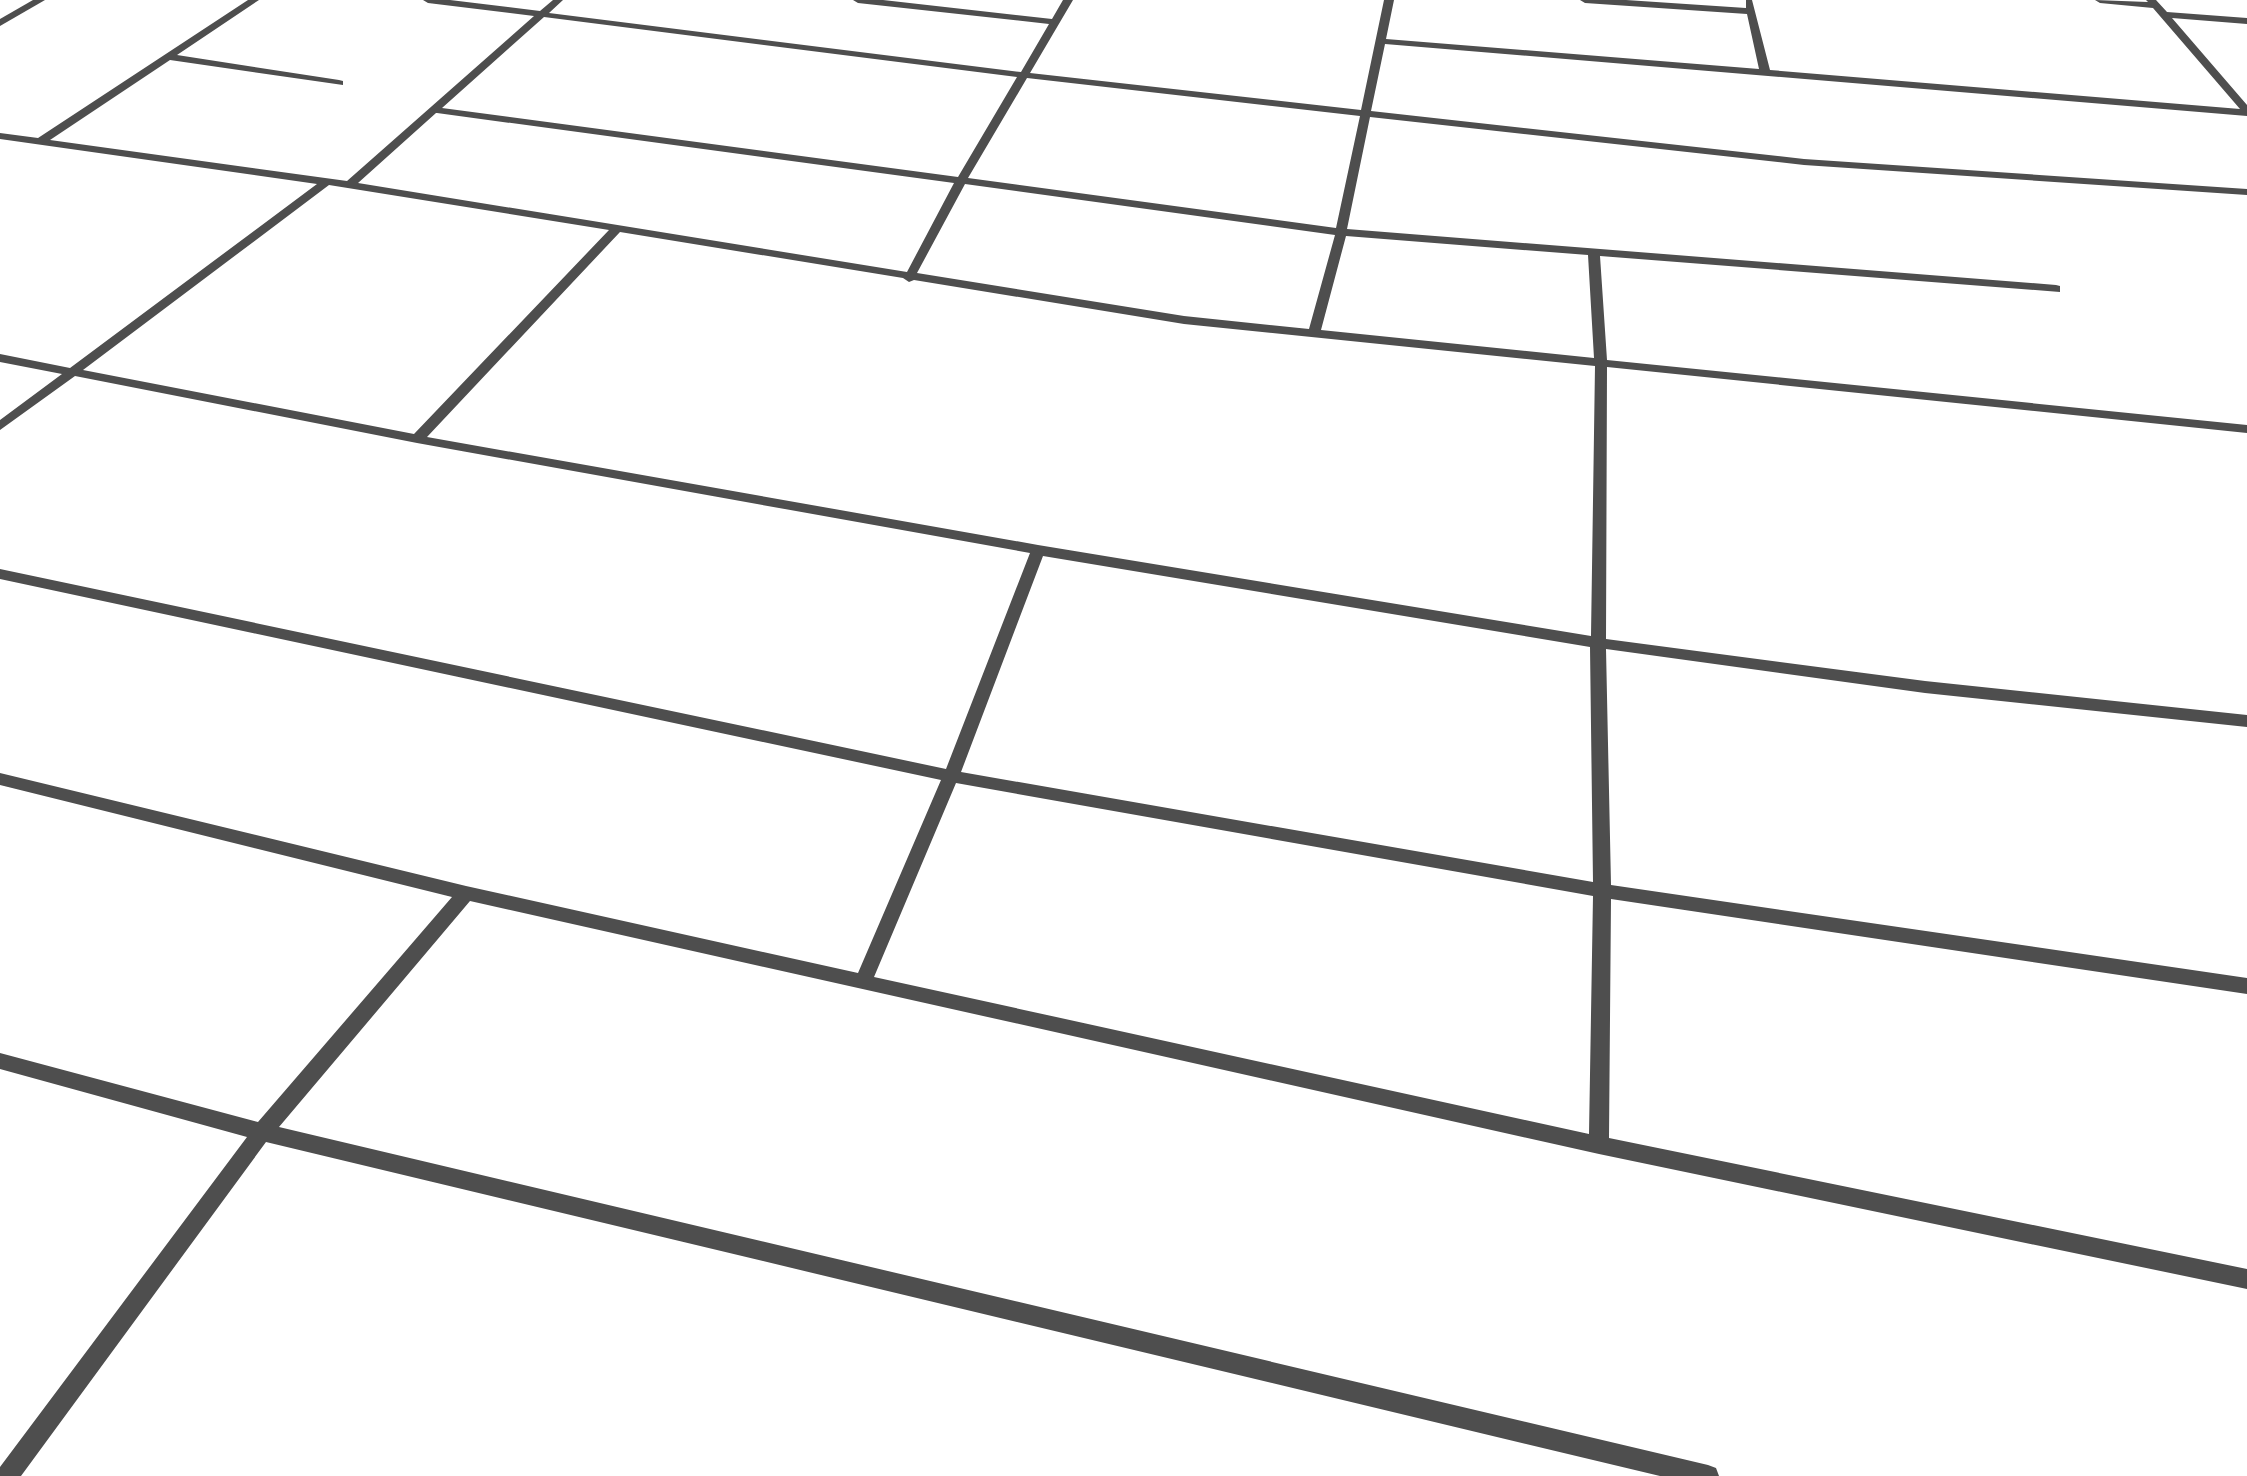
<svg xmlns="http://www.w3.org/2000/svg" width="2247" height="1476" viewBox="0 0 2247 1476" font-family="'Noto Sans',sans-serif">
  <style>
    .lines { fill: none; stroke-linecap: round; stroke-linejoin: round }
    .minor { fill: #4e4e4e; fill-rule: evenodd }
  </style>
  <rect width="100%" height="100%" fill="#fff"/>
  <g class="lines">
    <g class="minor">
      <polygon points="33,0 45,0 0,26 0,19"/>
      <path d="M248,0H259L177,55L339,80L343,81V85L170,60L50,140L347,181L534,16L428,3L423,0H450L540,11L553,0H563L549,13L1021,72L1049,24L858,3L853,0H883L1052,19L1063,0H1073L1030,73L1361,110L1384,0H1394L1386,39L1759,69L1747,14L1585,3L1580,0H1626L1746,8V0H1752L1770,70L2240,109L2153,8L2100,3L2095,0L2148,2L2146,0H2156L2167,12L2247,18V24L2172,18L2247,105V116L1385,44L1371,111L1804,159L2247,189V195L1804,165L1370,117L1347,229L2056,285L2060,286V292L1600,256L1607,360L2247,425V433L1607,367L1606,639L1925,681L2247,715V727L1925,693L1606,649L1611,885L2247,978V994L1611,899L1609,1138L2247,1269V1289L1599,1154L470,901L279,1127L1708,1465L1716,1468L1719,1476H1660L266,1142L21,1476H0V1467L247,1137L0,1069V1053L258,1122L452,897L0,785V773L466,886L858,973L941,780L0,579V569L946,769L1030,553L417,443L75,376L0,430V420L62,374L0,362V354L70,368L317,184L0,139V133L38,138ZM544,17L1017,77L958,177L442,108ZM1027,78L1360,116L1336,228L968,178ZM436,113H437L954,183L907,272L358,183ZM965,184L1335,235L1309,329L1184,316L917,273ZM329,185L609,230L414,434L83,370ZM620,232L903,278L909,282L914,280L1184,324L1595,366L1591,636L1038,545L427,437ZM1346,236L1588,255L1594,358L1321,330ZM1043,556L1590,647L1593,882L961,772ZM956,783L1593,896L1589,1134L874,977Z"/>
    </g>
  </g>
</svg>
